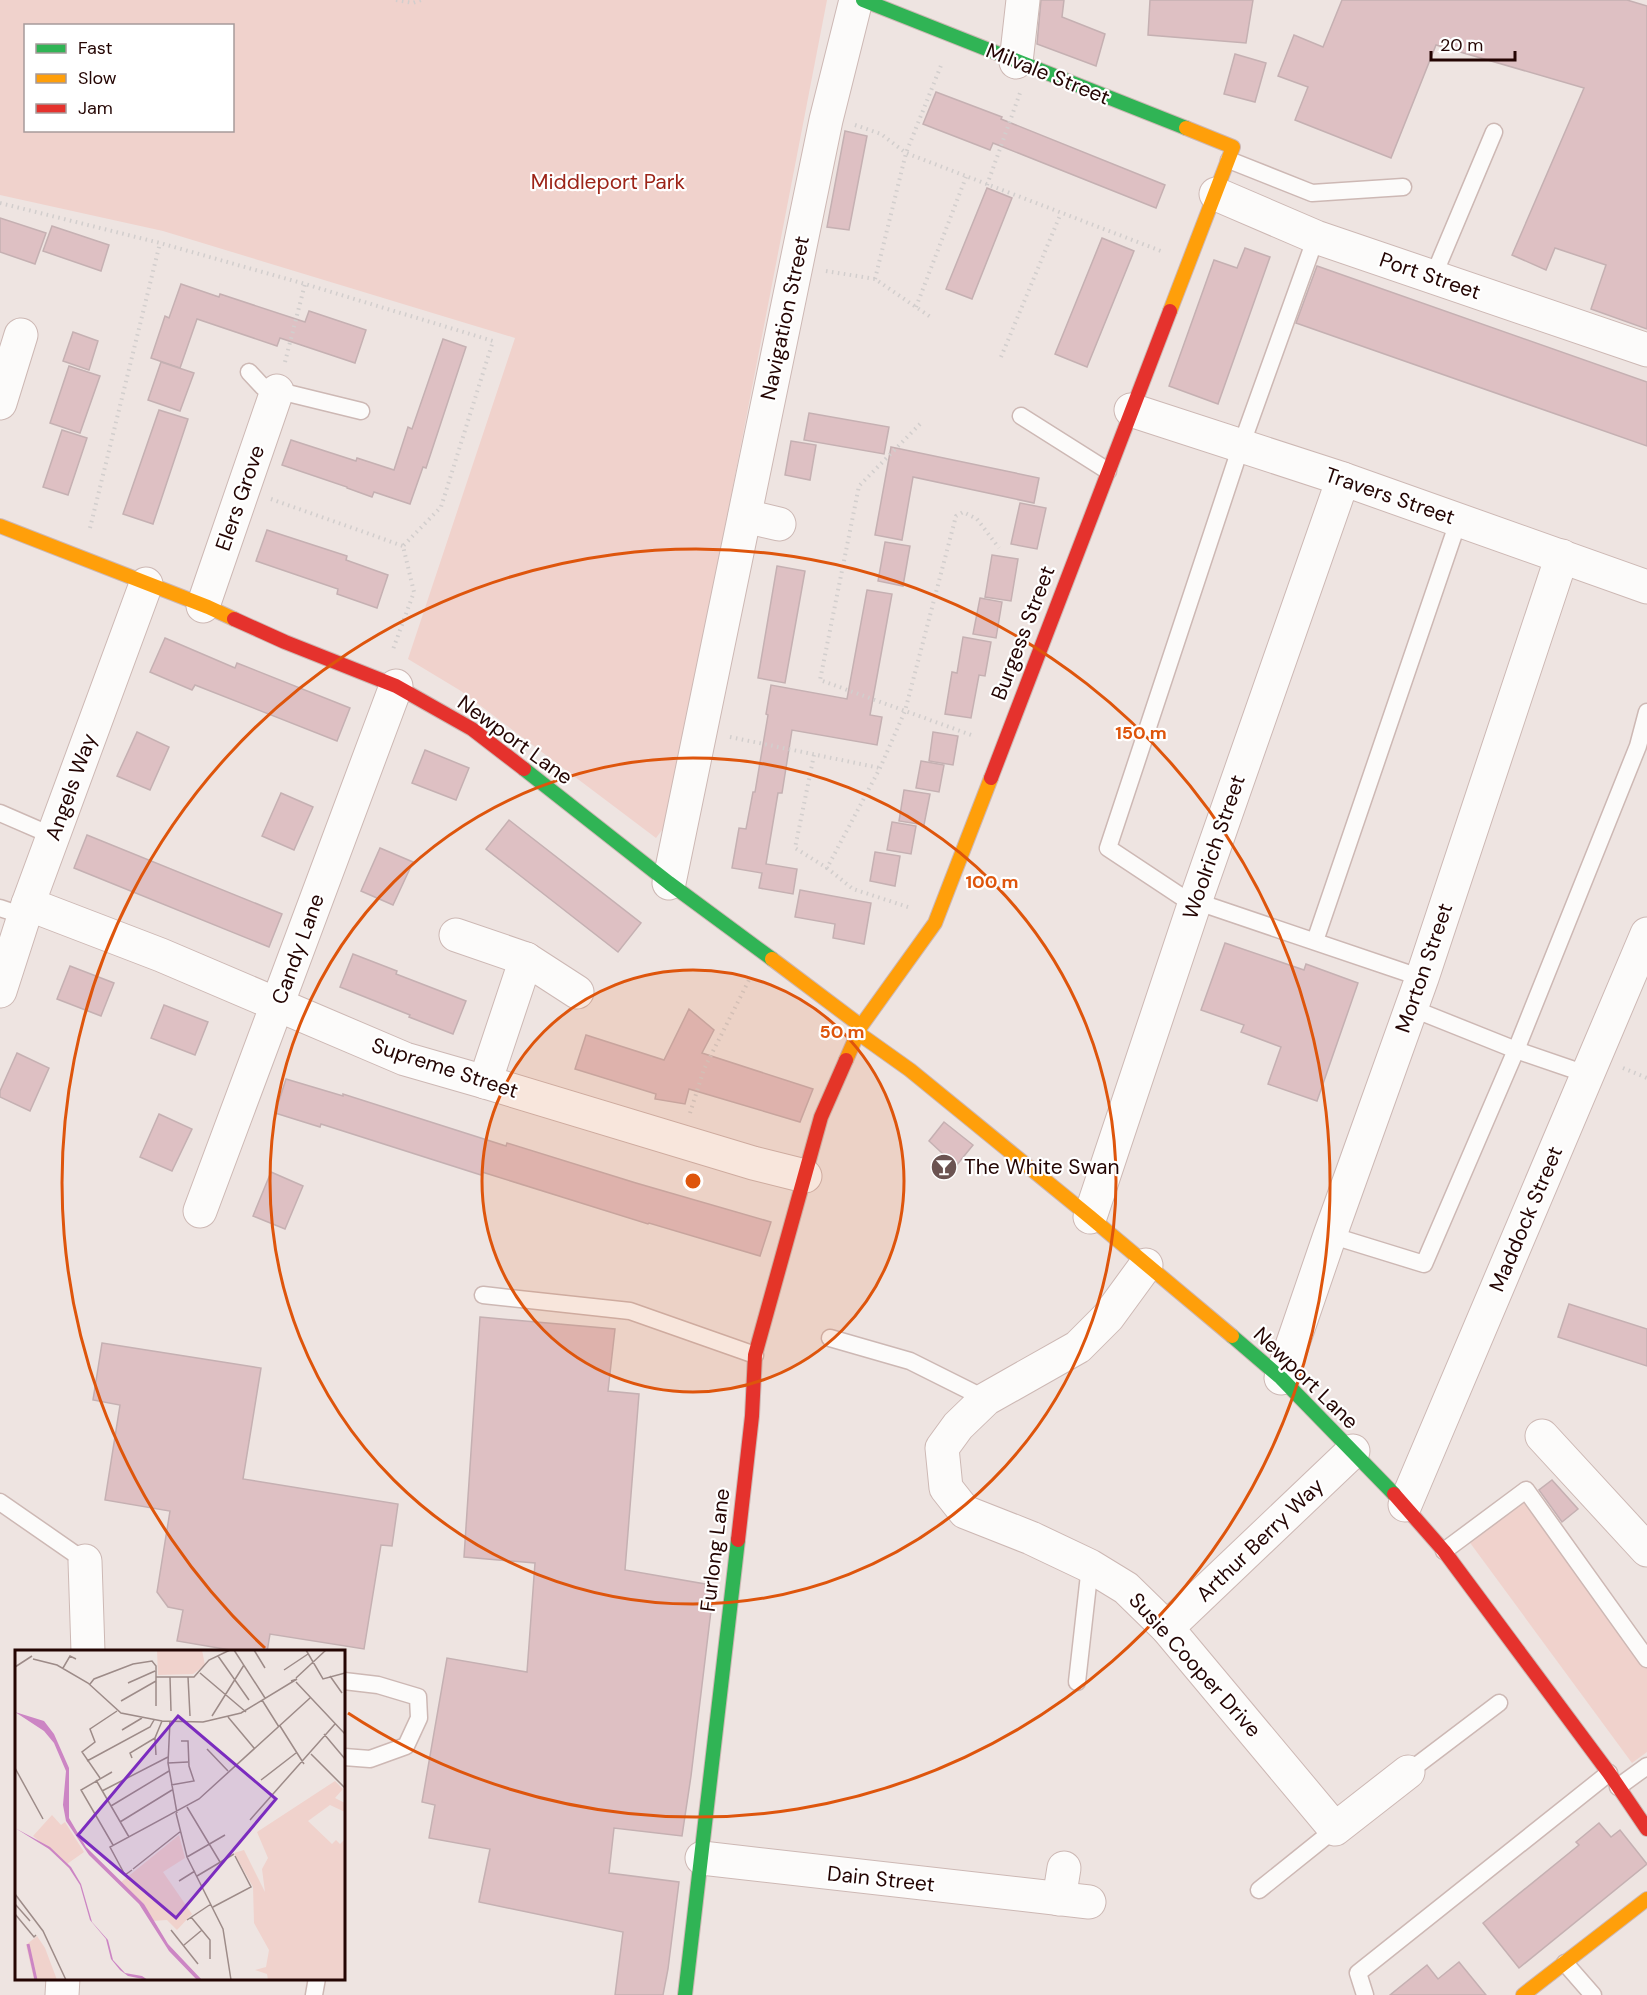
<svg xmlns="http://www.w3.org/2000/svg" width="1647" height="1995" viewBox="0 0 1647 1995" font-family="'DM Sans',sans-serif">
  <style>
    .green { fill: #f0d2cc; fill-rule: evenodd }
    .building { fill: #dec0c3; stroke: #c5b0b2; stroke-width: 1.5 }
    .lines { fill: none; stroke-linecap: round; stroke-linejoin: round }
    .lane-casing { stroke: #cdb8b4; stroke-width: 19 }
    .street-casing { stroke: #cdb8b4; stroke-width: 35 }
    .fast-casing { stroke: #cdb8b4; stroke-width: 16 }
    .slow-casing { stroke: #cdb8b4; stroke-width: 16 }
    .jam-casing { stroke: #cdb8b4; stroke-width: 16 }
    .path { stroke: #d2cecd; stroke-width: 4; stroke-dasharray: 1.5 4.5; stroke-linecap: butt }
    .lane { stroke: #fcfbfa; stroke-width: 16 }
    .street { stroke: #fcfbfa; stroke-width: 33 }
    .fast { stroke: #30b455; stroke-width: 14 }
    .slow { stroke: #ff9f0a; stroke-width: 14 }
    .jam { stroke: #e5322d; stroke-width: 14 }
    .ring { fill: none; stroke: #de550c; stroke-width: 3 }
    .labels { text-anchor: middle; stroke-width: 4.5; stroke-linejoin: round; paint-order: stroke }
    .street-label { font-size: 21px; fill: #240503; stroke: #fff }
    .park-label { font-size: 21px; fill: #9c2418; stroke: #fff }
    .poi-label { font-size: 21px; fill: #240503; stroke: #fff; text-anchor: start }
    .inset-river { fill: none; stroke: #cc85c4; stroke-width: 3 }
    .inset-road { fill: none; stroke: #9d8b88; stroke-width: 1.5 }
    .view { fill: #7b2cbf; fill-opacity: 0.15; stroke: #7b2cbf; stroke-width: 3 }
    .inset-edge { fill: none; stroke: #240503; stroke-width: 3 }
    .centre { fill: #de550c; stroke: #fff; stroke-width: 3 }
    .ring-label { font-size: 18px; text-anchor: middle; font-weight: bold; fill: #de550c; stroke: #fff; stroke-width: 4.5; stroke-linejoin: round; paint-order: stroke }
  </style>
  <rect width="100%" height="100%" fill="#eee4e1"/>
  <g class="green">
    <path d="M0,0H827L668,822L656,838L461,691L408,659L515,338L163,231L0,195ZM26,26H232V130H26Z"/>
    <polygon points="1525,1498 1647,1665 1647,1752 1632,1763 1468,1540"/>
  </g>
  <g class="building">
    <polygon points="1041,0 1064,0 1062,17 1105,34 1096,66 1037,44"/>
    <polygon points="1150,0 1253,0 1246,43 1148,35"/>
    <polygon points="1342,0 1627,0 1647,6 1647,329 1591,309 1606,265 1555,248 1546,270 1512,255 1584,88 1436,45 1391,158 1295,120 1308,87 1278,76 1294,35 1323,47"/>
    <polygon points="1235,54 1266,63 1255,102 1224,94"/>
    <polygon points="936,92 1002,117 1001,119 1165,185 1156,208 993,143 990,150 923,124"/>
    <polygon points="845,131 867,136 849,230 827,227"/>
    <polygon points="987,188 1012,198 972,299 946,289"/>
    <polygon points="0,218 46,233 35,264 0,252"/>
    <polygon points="52,226 109,245 101,271 43,251"/>
    <polygon points="1102,238 1134,251 1087,367 1055,354"/>
    <polygon points="1245,248 1270,257 1218,404 1169,386 1214,260 1237,268"/>
    <polygon points="1317,266 1647,382 1647,446 1296,323"/>
    <polygon points="181,284 219,297 220,294 305,322 309,311 366,330 355,363 280,338 277,346 197,319 180,368 151,358 165,316 169,318"/>
    <polygon points="73,332 98,341 89,370 63,361"/>
    <polygon points="443,339 466,347 426,468 423,467 410,504 374,492 372,497 347,488 347,487 282,465 291,440 356,461 357,458 394,470 408,427 412,429"/>
    <polygon points="161,362 194,373 180,411 148,400"/>
    <polygon points="69,366 100,376 80,433 50,423"/>
    <polygon points="159,410 188,419 153,524 123,514"/>
    <polygon points="809,413 889,427 884,454 804,440"/>
    <polygon points="62,430 87,438 68,495 43,487"/>
    <polygon points="791,441 816,445 810,480 785,475"/>
    <polygon points="891,447 1039,478 1034,503 913,477 902,540 875,535"/>
    <polygon points="1020,503 1046,508 1037,549 1011,544"/>
    <polygon points="267,530 347,556 346,560 388,575 377,608 337,594 338,589 256,561"/>
    <polygon points="885,542 910,546 903,586 878,581"/>
    <polygon points="992,555 1018,559 1011,601 985,597"/>
    <polygon points="777,566 805,571 785,683 758,678"/>
    <polygon points="867,590 892,594 870,715 882,717 877,745 792,730 782,793 778,793 766,864 797,869 793,894 759,888 762,873 732,868 739,828 746,829 753,792 755,792 768,715 766,714 771,685 847,699"/>
    <polygon points="980,598 1002,602 996,638 973,634"/>
    <polygon points="963,637 991,642 985,676 979,675 971,718 945,714 952,672 957,673"/>
    <polygon points="165,638 235,668 237,663 350,708 337,741 195,685 192,690 150,672"/>
    <polygon points="137,732 169,747 150,790 117,776"/>
    <polygon points="933,732 958,736 953,765 929,761"/>
    <polygon points="425,750 469,768 456,800 412,783"/>
    <polygon points="921,761 944,765 939,792 916,788"/>
    <polygon points="904,790 930,794 924,825 899,821"/>
    <polygon points="281,793 313,807 294,850 262,836"/>
    <polygon points="509,820 641,923 618,952 486,849"/>
    <polygon points="892,822 916,826 911,854 887,850"/>
    <polygon points="87,835 282,914 269,947 74,868"/>
    <polygon points="380,848 413,862 393,905 361,891"/>
    <polygon points="875,852 900,856 895,886 870,881"/>
    <polygon points="800,890 871,903 864,944 833,938 835,924 795,917"/>
    <polygon points="1225,943 1304,970 1306,964 1358,983 1317,1101 1268,1084 1281,1047 1241,1032 1244,1025 1201,1010"/>
    <polygon points="353,954 397,971 396,974 466,1001 453,1034 409,1017 410,1015 340,987"/>
    <polygon points="70,966 114,983 101,1016 57,999"/>
    <polygon points="164,1005 208,1022 195,1055 151,1038"/>
    <polygon points="689,1009 714,1030 702,1053 813,1089 800,1122 689,1089 685,1104 655,1099 656,1094 575,1069 586,1035 664,1060"/>
    <polygon points="17,1053 49,1068 30,1111 0,1097 0,1091"/>
    <polygon points="286,1079 343,1096 343,1094 506,1146 507,1143 636,1183 771,1222 760,1256 649,1223 648,1224 482,1172 481,1175 321,1124 320,1127 275,1113"/>
    <polygon points="159,1114 192,1129 172,1171 140,1157"/>
    <polygon points="944,1122 973,1145 956,1166 929,1141"/>
    <polygon points="271,1172 303,1186 285,1229 253,1216"/>
    <polygon points="1569,1304 1647,1329 1647,1366 1558,1337"/>
    <polygon points="480,1317 615,1329 608,1391 639,1394 625,1570 705,1584 705,1592 713,1594 691,1776 682,1836 614,1828 609,1873 679,1882 668,1969 663,1995 615,1995 623,1932 479,1902 490,1849 429,1838 435,1805 422,1802 447,1658 527,1672 535,1563 464,1557"/>
    <polygon points="102,1343 261,1368 243,1479 398,1504 392,1546 381,1545 364,1649 270,1634 267,1652 242,1652 177,1641 183,1610 168,1607 157,1592 170,1511 105,1500 120,1405 93,1400"/>
    <polygon points="1552,1480 1578,1509 1562,1522 1539,1490"/>
    <polygon points="1599,1823 1611,1837 1620,1830 1647,1864 1519,1968 1483,1923 1579,1845 1576,1842"/>
    <polygon points="1459,1962 1486,1995 1390,1995 1427,1965 1438,1979"/>
  </g>
  <g class="lines">
    <defs>
      <g id="lane">
        <polyline points="1229,160 1312,193 1403,187"/>
        <polyline points="1433,277 1494,132"/>
        <polyline points="249,372 263,387 361,411"/>
        <polyline points="1021,416 1108,471"/>
        <polyline points="0,813 53,836"/>
        <polyline points="1195,901 1422,978"/>
        <polyline points="1194,905 1108,848 1241,446 1316,237"/>
        <polyline points="0,908 24,916"/>
        <polyline points="1315,941 1459,519"/>
        <polyline points="1411,1008 1516,1050 1586,1074"/>
        <polyline points="1330,1235 1424,1264 1516,1050 1638,746 1647,712"/>
        <polyline points="483,1295 630,1311 755,1355"/>
        <polyline points="830,1338 910,1361 986,1399"/>
        <polyline points="0,1502 85,1561"/>
        <polyline points="1444,1551 1526,1490 1647,1659"/>
        <polyline points="344,1681 378,1685 418,1697 419,1718 406,1746 370,1759 344,1757"/>
        <polyline points="1077,1682 1090,1566"/>
        <polyline points="1408,1772 1499,1703"/>
        <polyline points="1618,1787 1647,1766"/>
        <polyline points="1259,1890 1335,1829"/>
        <polyline points="1565,1963 1593,1995"/>
        <polyline points="314,1995 317,1978"/>
        <polyline points="1365,1995 1358,1973 1609,1773"/>
      </g>
      <g id="street">
        <polyline points="1016,62 1023,0"/>
        <polyline points="1216,194 1316,237 1647,350"/>
        <polyline points="0,403 21,335"/>
        <polyline points="1131,410 1343,479 1647,587"/>
        <polyline points="745,516 779,524"/>
        <polyline points="203,606 277,391"/>
        <polyline points="669,883 826,120 856,0"/>
        <polyline points="28,904 161,955 405,1059 485,1082 753,1163 805,1176"/>
        <polyline points="456,935 526,959 577,992"/>
        <polyline points="0,991 28,904 146,584"/>
        <polyline points="485,1082 526,959"/>
        <polyline points="200,1211 396,686"/>
        <polyline points="1090,1217 1194,905 1343,479"/>
        <polyline points="1146,1265 1108,1317 1078,1347 986,1399 958,1426 942,1448 946,1488 965,1512 1031,1538 1090,1566 1126,1588 1167,1628 1335,1829 1408,1772"/>
        <polyline points="1281,1378 1330,1235 1422,978 1562,556"/>
        <polyline points="1542,1436 1647,1550"/>
        <polyline points="1405,1505 1647,934"/>
        <polyline points="85,1561 88,1652"/>
        <polyline points="1167,1628 1353,1451"/>
        <polyline points="702,1858 1089,1902"/>
        <polyline points="1059,1899 1064,1868"/>
        <polyline points="62,1995 63,1978"/>
      </g>
      <g id="fast">
        <polyline points="863,0 1186,128"/>
        <polyline points="524,769 669,883 772,959"/>
        <polyline points="1232,1336 1281,1378 1394,1494"/>
        <polyline points="685,1995 738,1540"/>
      </g>
      <g id="slow">
        <polyline points="1170,311 1233,147 1186,128"/>
        <polyline points="0,526 208,607 234,619"/>
        <polyline points="772,959 861,1026"/>
        <polyline points="858,1033 910,1070 1090,1217 1232,1336"/>
        <polyline points="846,1060 861,1026 935,923 991,778"/>
        <polyline points="1523,1995 1647,1899"/>
      </g>
      <g id="jam">
        <polyline points="234,619 285,642 396,686 472,729 524,769"/>
        <polyline points="991,778 1170,311"/>
        <polyline points="1394,1494 1444,1551 1609,1773 1647,1829"/>
        <polyline points="738,1540 752,1416 755,1355 821,1117 846,1060"/>
      </g>
    </defs>
    <use href="#lane" class="lane-casing"/>
    <use href="#street" class="street-casing"/>
    <use href="#fast" class="fast-casing"/>
    <use href="#slow" class="slow-casing"/>
    <use href="#jam" class="jam-casing"/>
    <g class="path">
      <polyline points="396,0 413,3 421,0"/>
      <polyline points="855,125 881,134 906,153 1161,251"/>
      <polyline points="987,185 1020,93"/>
      <polyline points="0,203 160,243 305,284 493,341 441,507 403,546 414,592 392,652"/>
      <polyline points="826,271 875,279 932,318"/>
      <polyline points="875,279 906,153 942,63"/>
      <polyline points="916,307 966,177"/>
      <polyline points="1001,357 1061,213"/>
      <polyline points="285,362 305,284"/>
      <polyline points="920,424 859,486 820,680 974,736"/>
      <polyline points="271,499 403,546"/>
      <polyline points="90,528 160,243"/>
      <polyline points="730,737 880,768"/>
      <polyline points="814,755 795,848 827,868"/>
      <polyline points="908,907 853,889 827,868 880,768 905,711 956,516 963,512 977,519 999,548"/>
      <polyline points="1623,1068 1647,1078"/>
      <polyline points="690,1113 704,1069 749,980"/>
    </g>
    <use href="#lane" class="lane"/>
    <use href="#street" class="street"/>
    <use href="#fast" class="fast"/>
    <use href="#slow" class="slow"/>
    <use href="#jam" class="jam"/>
  </g>
  <circle cx="693" cy="1181" r="211" fill="#de550c" fill-opacity=".12"/>
  <g class="ring">
    <circle cx="693" cy="1181" r="211"/>
    <circle cx="693" cy="1181" r="423"/>
    <path d="M265 1648A634 634 0 1 1 348 1713"/>
  </g>
  <defs>
    <symbol id="bar-disc" viewBox="-11 -11 22 22"><circle r="9.5" fill="#6b5351" stroke="#fff"/><path d="M-6-5H6L.8 .8V4.5H3.5V6h-7V4.5H-.8V.8Z" fill="#fff"/></symbol>
  </defs>
  <g fill-rule="evenodd">
    <use href="#bar-disc" x="929" y="1152" width="30" height="30"/>
  </g>
  <g class="labels">
    <g class="street-label">
      <text transform="translate(1048 74) rotate(22)" y="7">Milvale Street</text>
      <text transform="translate(1430 276) rotate(19)" y="7">Port Street</text>
      <text transform="translate(785 318) rotate(-78)" y="7">Navigation Street</text>
      <text transform="translate(1390 496) rotate(19)" y="7">Travers Street</text>
      <text transform="translate(240 498) rotate(-71)" y="7">Elers Grove</text>
      <text transform="translate(1023 633) rotate(-69)" y="7">Burgess Street</text>
      <text transform="translate(515 740) rotate(36)" y="7">Newport Lane</text>
      <text transform="translate(71 787) rotate(-70)" y="7">Angels Way</text>
      <text transform="translate(1214 847) rotate(-71)" y="7">Woolrich Street</text>
      <text transform="translate(298 949) rotate(-70)" y="7">Candy Lane</text>
      <text transform="translate(1424 968) rotate(-71)" y="7">Morton Street</text>
      <text transform="translate(445 1068) rotate(18)" y="7">Supreme Street</text>
      <text transform="translate(1526 1219) rotate(-67)" y="7">Maddock Street</text>
      <text transform="translate(1306 1378) rotate(44)" y="7">Newport Lane</text>
      <text transform="translate(1260 1540) rotate(-44)" y="7">Arthur Berry Way</text>
      <text transform="translate(715 1550) rotate(-83)" y="7">Furlong Lane</text>
      <text transform="translate(1195 1665) rotate(48)" y="7">Susie Cooper Drive</text>
      <text transform="translate(881 1879) rotate(6)" y="7">Dain Street</text>
    </g>
    <g class="park-label">
      <text x="608" y="189">Middleport Park</text>
    </g>
    <g class="poi-label">
      <text x="964" y="1174">The White Swan</text>
    </g>
  </g>
  <g transform="translate(15 1650)">
    <rect width="330" height="330" fill="#eee4e1"/>
    <path d="M142,0H187L190,15L178,24L143,25ZM320,131L328,139L320,148L330,153V162L315,155L293,171L317,194L321,190L325,194L330,189V330H253L252,324L240,320L251,317L254,300L239,273L238,237L219,203L229,200L250,242L247,219L253,208L242,182ZM37,165L46,175L50,172L69,202L52,214L18,186ZM164,185L170,208L148,222L177,264L162,280L152,270L137,271L129,254L105,233ZM22,286L30,298L42,330H19L11,295Z" fill="#f0d2cc"/>
    <path d="M0,62L29,71L39,84L54,118V168L71,197L129,254L153,294L187,330H182L154,301L124,254L74,205L51,171L48,155L51,121L39,93L29,81ZM0,178L35,197L56,217L66,234L77,272L93,290L98,310L110,323L127,326L133,330L113,326L105,320L96,309L91,289L75,270L65,235L54,218L34,199Z" fill="#cc85c4"/>
    <path class="inset-river" d="M13,294L21,330"/>
    <path class="inset-road" d="M219,0L250,48M239,0L250,18M291,0L308,29L330,23M203,6L234,50M18,9L42,15L73,33L106,63L147,71L188,72L226,63L282,29L276,31M0,17L17,6M48,18L55,6L61,9M269,20L293,4M185,23L231,62M315,26L327,43M141,27H179L194,10L215,0M155,27L156,61M173,27L175,66M281,28L311,0M281,32L330,84M113,33L140,21M75,34L79,29L118,14L137,11L141,16V56M247,50L264,77M106,51L141,31M197,66L229,15M213,67L239,98M155,71L153,113L162,163M265,76L289,114M107,80L127,68M309,84L330,109M192,99L213,121M296,104L330,138M141,105L140,88L147,71M117,108L115,103L140,88M72,111L135,77L139,70M153,113L173,112M0,118L28,169M97,122L66,140L98,195M85,128L67,102L80,92L75,79L102,61M81,130L114,187M246,130L281,103M156,135L179,131L174,116L173,91H166M87,141L153,107M96,156L154,121M172,157L205,212M161,163L172,207L208,279L216,330M235,170L320,74M105,172L157,140M172,207L210,185M118,219L166,181M117,220L110,225L95,197L184,149L295,48M182,226L219,204M164,231L180,221M0,244L28,281L51,330M0,254L15,271M198,257L236,237L220,206M0,264L19,287L21,285M176,267L195,290V309M172,270L196,254M156,280L183,314M169,295L187,280"/>
    <path class="view" d="M163,66L261,149L161,268L63,185Z"/>
    <rect width="330" height="330" class="inset-edge"/>
  </g>
  <circle cx="693" cy="1181" r="9" class="centre"/>
  <g class="ring-label">
    <text x="1141" y="739">150 m</text>
    <text x="992" y="888">100 m</text>
    <text x="842" y="1038">50 m</text>
  </g>
  <rect x="24" y="24" width="210" height="108" fill="#ffffff" stroke="#a79b9a" stroke-width="1.5"/>
  <rect x="36" y="44" width="30" height="9" fill="#30b455" stroke="#a79b9a" stroke-width="1.5"/>
  <text x="78" y="54" font-size="18" fill="#240503">Fast</text>
  <rect x="36" y="74" width="30" height="9" fill="#ff9f0a" stroke="#a79b9a" stroke-width="1.5"/>
  <text x="78" y="84" font-size="18" fill="#240503">Slow</text>
  <rect x="36" y="104" width="30" height="9" fill="#e5322d" stroke="#a79b9a" stroke-width="1.5"/>
  <text x="78" y="114" font-size="18" fill="#240503">Jam</text>
  <path d="M1431 51v9h84v-9" fill="none" stroke="#240503" stroke-width="3"/>
  <text x="1440" y="51" font-size="18" fill="#240503" stroke="#ffffff" stroke-width="4.5" paint-order="stroke">20 m</text>
</svg>
